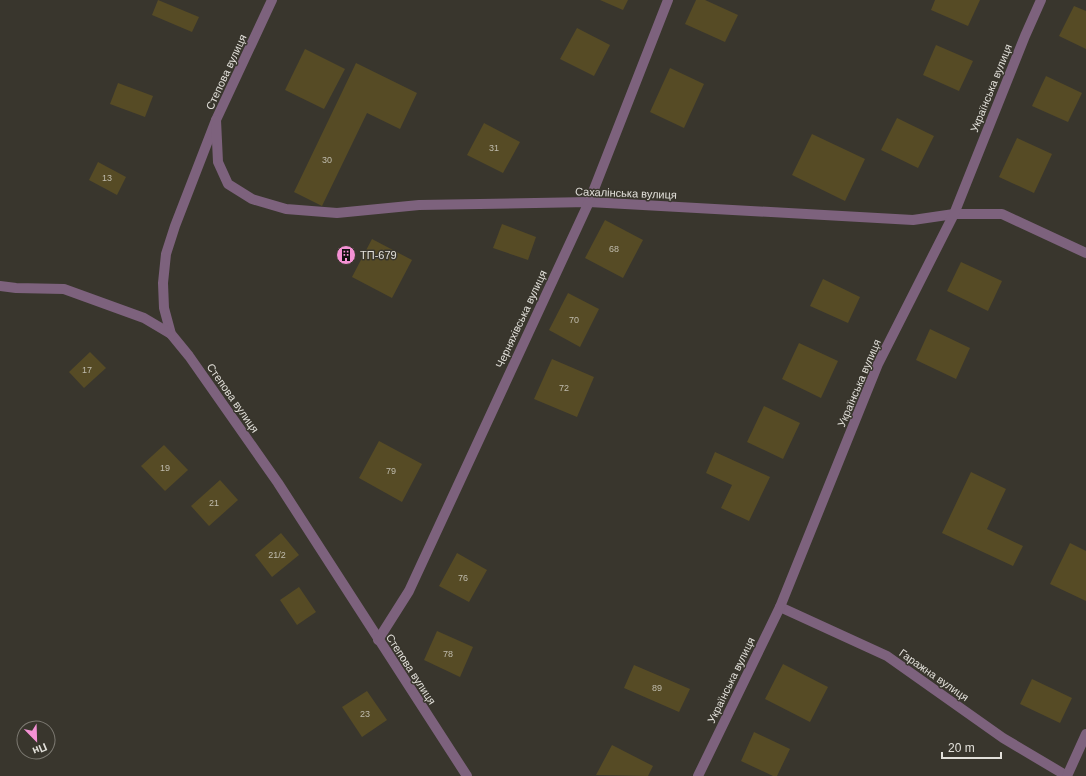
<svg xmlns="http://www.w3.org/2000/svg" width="1086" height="776" viewBox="0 0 1086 776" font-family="Helvetica,sans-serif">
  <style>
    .building { fill: #564b25 }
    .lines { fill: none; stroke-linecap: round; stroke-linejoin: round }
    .street { stroke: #7d627d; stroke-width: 10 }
    .labels { text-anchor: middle; stroke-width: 3; stroke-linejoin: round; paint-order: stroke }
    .number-label { font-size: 9px; fill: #bfbbad }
    .street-label { font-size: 11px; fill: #e2e0da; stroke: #39362d }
    .poi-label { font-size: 11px; fill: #e2e0da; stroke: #39362d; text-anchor: start }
  </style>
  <rect width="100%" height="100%" fill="#39362d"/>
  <g class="building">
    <polygon points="158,0 199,17 192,32 152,15"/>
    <polygon points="600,0 628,0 623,10"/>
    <polygon points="696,0 705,0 738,15 725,42 685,24"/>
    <polygon points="935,0 980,0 968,26 931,10"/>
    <polygon points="1074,6 1086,11 1086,49 1059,36"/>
    <polygon points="577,28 610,45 594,76 560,59"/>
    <polygon points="936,45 973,61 959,91 923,75"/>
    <polygon points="305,49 345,69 324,109 285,90"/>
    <polygon points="356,63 417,93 400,129 367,113 322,206 294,192"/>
    <polygon points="670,68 704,84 684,128 650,112"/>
    <polygon points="1046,76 1082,93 1068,122 1032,106"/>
    <polygon points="118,83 153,96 145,117 110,104"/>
    <polygon points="897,118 934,136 918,168 881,150"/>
    <polygon points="484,123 520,142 503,173 467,155"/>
    <polygon points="812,134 865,159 845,201 792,175"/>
    <polygon points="1017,138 1052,154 1034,193 999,177"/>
    <polygon points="98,162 126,177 117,195 89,180"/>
    <polygon points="605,220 643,240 623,278 585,258"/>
    <polygon points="502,224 536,237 528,260 493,248"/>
    <polygon points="372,239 412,260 392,298 352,277"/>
    <polygon points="344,249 351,251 348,261 341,259"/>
    <polygon points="961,262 1002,281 988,311 947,291"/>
    <polygon points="823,279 860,297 848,323 810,306"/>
    <polygon points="568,293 599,309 580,347 549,330"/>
    <polygon points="930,329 970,348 956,379 916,360"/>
    <polygon points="799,343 838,361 821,398 782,379"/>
    <polygon points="90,352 106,368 84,388 69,372"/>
    <polygon points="552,359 594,377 577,417 534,399"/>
    <polygon points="764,406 800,423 783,459 747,442"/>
    <polygon points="379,441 422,464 402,502 359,478"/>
    <polygon points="164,445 188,470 165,491 141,466"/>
    <polygon points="715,452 770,477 749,521 721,508 732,485 706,473"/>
    <polygon points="971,472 1006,489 987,529 1023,546 1013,566 942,533"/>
    <polygon points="220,480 238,500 209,526 191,506"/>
    <polygon points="281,533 299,555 272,577 255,555"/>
    <polygon points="1070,543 1086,551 1086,601 1050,584"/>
    <polygon points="457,553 487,570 469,602 439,586"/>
    <polygon points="299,587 316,612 297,625 280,600"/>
    <polygon points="437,631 473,647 460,677 424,660"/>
    <polygon points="783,664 828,687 810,722 765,699"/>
    <polygon points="634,665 690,689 679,712 624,688"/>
    <polygon points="1032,679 1072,698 1060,723 1020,704"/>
    <polygon points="367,691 387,720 362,737 342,707"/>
    <polygon points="754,732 790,749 777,776 773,776 741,761"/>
    <polygon points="612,745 653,766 648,776 596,775"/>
  </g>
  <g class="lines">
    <g class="street">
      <polyline points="272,0 216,120 175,226 166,254 163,283 164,308 171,334 189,356 278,483 467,776"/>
      <polyline points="216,120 218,162 228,184 252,199 286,209 337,213 419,205 589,202 913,220 954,214 1002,214 1086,253"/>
      <polyline points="0,286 16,288 64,289 144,318 171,334"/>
      <polyline points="780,607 887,656 1003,738 1067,776"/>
      <polyline points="378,640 409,591 589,202 668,0"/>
      <polyline points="698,776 780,607 878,364 954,214 1025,36 1041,0"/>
      <polyline points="1067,776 1086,734"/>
    </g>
  </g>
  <defs>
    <symbol id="building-disc" viewBox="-11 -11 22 22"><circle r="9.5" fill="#f491d4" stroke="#39362d"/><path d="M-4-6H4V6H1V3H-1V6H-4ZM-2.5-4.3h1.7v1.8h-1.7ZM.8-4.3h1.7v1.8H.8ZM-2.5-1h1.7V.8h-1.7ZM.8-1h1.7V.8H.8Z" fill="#111"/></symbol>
  </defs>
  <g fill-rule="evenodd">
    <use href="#building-disc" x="335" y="244" width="22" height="22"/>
  </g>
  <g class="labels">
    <g class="number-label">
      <text x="494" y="151">31</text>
      <text x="327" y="163">30</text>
      <text x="107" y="181">13</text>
      <text x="614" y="252">68</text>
      <text x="574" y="323">70</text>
      <text x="87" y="373">17</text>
      <text x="564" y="391">72</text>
      <text x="165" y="471">19</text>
      <text x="391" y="474">79</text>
      <text x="214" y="506">21</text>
      <text x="277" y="558">21/2</text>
      <text x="463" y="581">76</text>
      <text x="448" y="657">78</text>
      <text x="657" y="691">89</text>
      <text x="365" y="717">23</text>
    </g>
    <g class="street-label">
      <text transform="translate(226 72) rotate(-65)" y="4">Степова вулиця</text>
      <text transform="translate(991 88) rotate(-68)" y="4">Українська вулиця</text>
      <text transform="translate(626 193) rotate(2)" y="4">Сахалінська вулиця</text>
      <text transform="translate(521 319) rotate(-65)" y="4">Черняхівська вулиця</text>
      <text transform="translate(859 383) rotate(-67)" y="4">Українська вулиця</text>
      <text transform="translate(233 398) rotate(55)" y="4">Степова вулиця</text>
      <text transform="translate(411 669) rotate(57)" y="4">Степова вулиця</text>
      <text transform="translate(934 675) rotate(35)" y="4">Гаражна вулиця</text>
      <text transform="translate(731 680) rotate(-64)" y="4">Українська вулиця</text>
    </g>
    <g class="poi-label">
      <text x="360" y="259">ТП-679</text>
    </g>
  </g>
  <g transform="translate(36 740) rotate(157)"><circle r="19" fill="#39362d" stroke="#7d7a72"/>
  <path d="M0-3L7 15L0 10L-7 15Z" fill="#f491d4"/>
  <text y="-6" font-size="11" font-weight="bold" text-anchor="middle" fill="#e2e0da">Пн</text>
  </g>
  <path d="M942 752v6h59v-6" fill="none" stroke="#e2e0da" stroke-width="2"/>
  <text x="948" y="752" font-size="12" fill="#e2e0da" stroke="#39362d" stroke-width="3" paint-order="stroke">20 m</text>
</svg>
